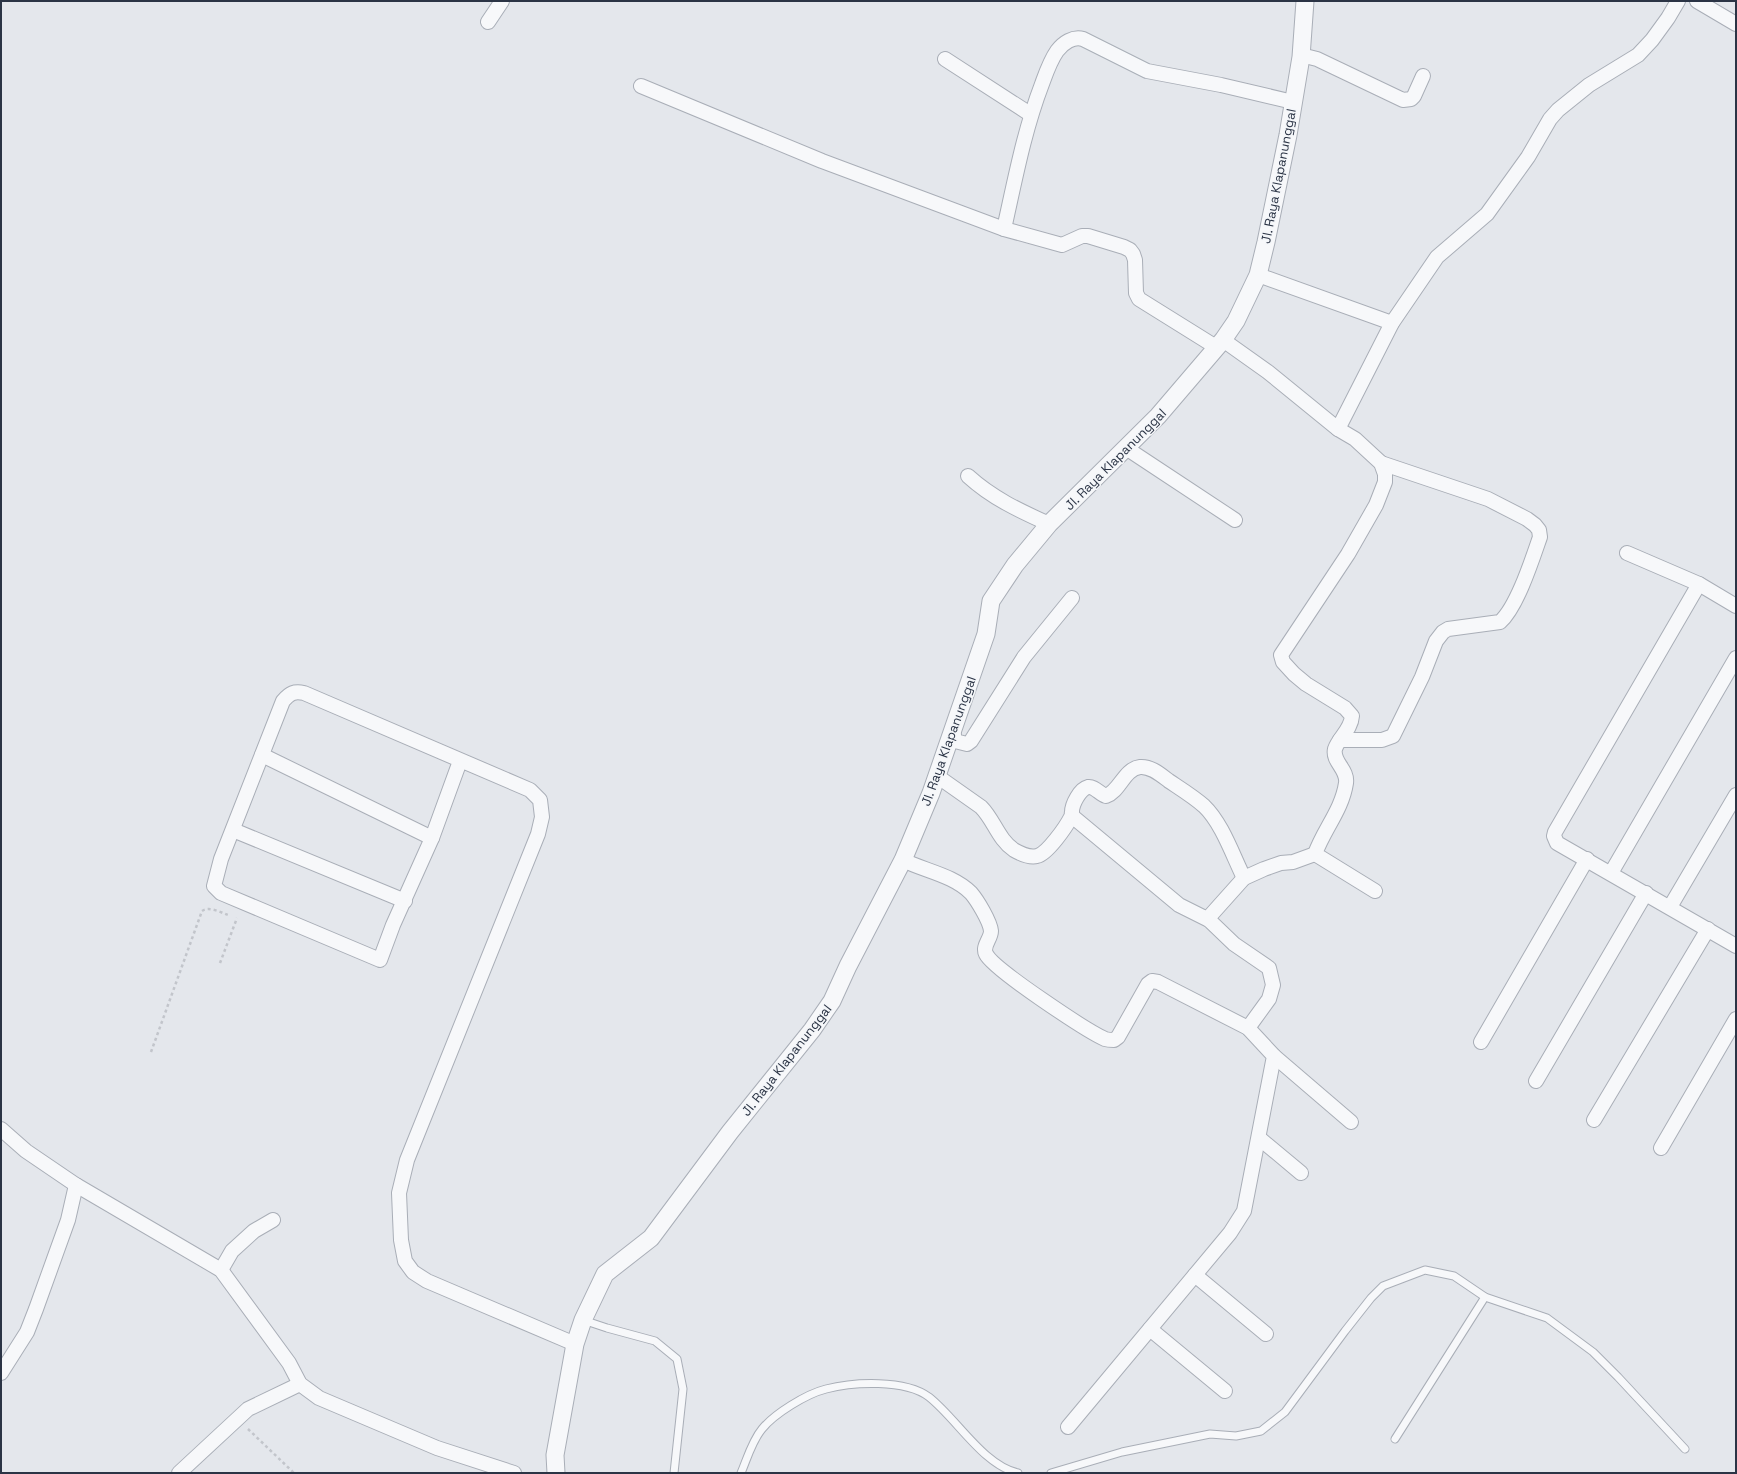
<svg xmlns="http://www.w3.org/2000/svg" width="1737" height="1474" viewBox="0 0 1737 1474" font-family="'Space Grotesk',sans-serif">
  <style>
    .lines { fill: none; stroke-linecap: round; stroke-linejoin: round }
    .service-casing { stroke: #a9aeb7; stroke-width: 9 }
    .minor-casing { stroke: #a9aeb7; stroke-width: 16 }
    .tertiary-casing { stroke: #a9aeb7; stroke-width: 19 }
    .path { stroke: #c2c5cb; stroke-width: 2.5; stroke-dasharray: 3 3; stroke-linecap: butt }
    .service { stroke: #f7f8fa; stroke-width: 7 }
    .minor { stroke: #f7f8fa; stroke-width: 14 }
    .tertiary { stroke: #f7f8fa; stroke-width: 17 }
    .labels { text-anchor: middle; stroke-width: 3; stroke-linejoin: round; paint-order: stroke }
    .street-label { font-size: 13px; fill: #2b3445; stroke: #f4f6f9 }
  </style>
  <rect width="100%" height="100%" fill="#e4e7ec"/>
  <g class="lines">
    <defs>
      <g id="service">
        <polyline points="583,1320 607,1328 655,1341 677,1359 683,1389 674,1473"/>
        <polyline points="1395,1439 1485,1297"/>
        <path d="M741,1473C747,1459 752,1441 762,1429C774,1414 806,1394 826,1389C853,1382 905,1379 929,1397C957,1419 983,1465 1018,1473"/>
        <polyline points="1051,1473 1122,1452 1210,1434 1236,1436 1261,1431 1285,1412 1345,1331 1371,1298 1383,1286 1425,1270 1454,1276 1485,1297 1547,1318 1593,1352 1618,1377 1685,1449"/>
      </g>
      <g id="minor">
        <polyline points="1697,1 1736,24"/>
        <polyline points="488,22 502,1"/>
        <polyline points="1301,57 1305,56 1317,59 1403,100 1411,99 1414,96 1423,76"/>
        <polyline points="945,59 1030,114"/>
        <polyline points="641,86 822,161 1004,229 1062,245 1082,236 1088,236 1124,247 1130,250 1133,254 1135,260 1136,293 1139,299 1216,347"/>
        <path d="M1004,229C1015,180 1024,131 1042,84C1046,73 1050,61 1057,51C1063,43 1073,36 1083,39L1147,71L1221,85L1293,102"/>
        <polyline points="1258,275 1392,323"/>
        <polyline points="1223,340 1268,372 1338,429 1392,323 1437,257 1487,214 1528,157 1550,119 1558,110 1589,85 1638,55 1652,40 1668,18 1678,1"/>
        <path d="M1338,429L1355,439L1381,463L1385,474V482L1376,505L1348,554L1281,655L1283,662L1294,674L1306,684L1345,708L1352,716C1351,730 1339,737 1335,749C1332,762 1348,769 1346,783C1342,810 1324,829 1315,854L1375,891"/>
        <polyline points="1126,448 1235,520"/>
        <path d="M968,476C992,498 1020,511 1049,524"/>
        <polyline points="1627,553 1699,584 1736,606"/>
        <polyline points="1699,584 1555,832 1554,836 1557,843 1736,946"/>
        <polyline points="953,730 955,741 967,744 971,741 1024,657 1072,598"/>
        <path d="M1340,740H1382L1393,736L1422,677L1436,641L1443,632L1448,629L1500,622C1517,607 1532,560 1540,537L1539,530L1535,525L1527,519L1488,499L1381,463"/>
        <polyline points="262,755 432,838"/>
        <path d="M460,761L432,838L393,925L380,960L221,893L214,886L221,859L283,701C290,693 294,691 304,693L530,790L540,800L542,817L538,834L407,1160L399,1193L401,1240L405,1261L413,1272L427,1281L575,1344"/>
        <path d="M937,776L981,807C994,820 998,839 1014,850C1021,854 1029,858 1037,856C1047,854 1066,827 1071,817C1073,814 1071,816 1072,812C1072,804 1080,789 1088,787C1094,786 1100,794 1106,796C1120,791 1124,769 1140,767C1151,766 1161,775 1169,781C1181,789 1194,797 1204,806C1222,823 1233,856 1244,878"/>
        <polyline points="1072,816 1179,905 1209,920 1234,944 1269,968 1273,985 1269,999 1248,1028"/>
        <polyline points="233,830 405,901"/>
        <path d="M903,860C925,871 953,875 971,893C977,900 990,921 991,931C991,939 982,946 986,954C993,969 1087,1031 1105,1039C1108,1040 1111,1040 1114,1040L1118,1037L1148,984L1152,981L1158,982L1248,1028L1274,1056L1244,1211L1230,1233L1068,1427"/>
        <polyline points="1611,873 1736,658"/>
        <polyline points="1670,907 1736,795"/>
        <polyline points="1209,920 1210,916 1244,878 1264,869 1281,863 1293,862 1315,854"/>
        <polyline points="1481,1042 1587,859"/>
        <polyline points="1274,1056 1351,1122"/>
        <polyline points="1536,1081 1646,893"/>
        <polyline points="1594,1120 1708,929"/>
        <polyline points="1,1129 26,1151 76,1185 221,1270 289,1363 300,1384 319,1398 437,1448 514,1473"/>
        <polyline points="1259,1138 1301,1173"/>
        <polyline points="1661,1148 1736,1019"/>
        <polyline points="221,1270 232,1251 254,1231 273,1220"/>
        <polyline points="1195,1275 1266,1334"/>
        <polyline points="1150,1329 1225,1391"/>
        <polyline points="1,1373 27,1332 36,1309 68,1220 76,1185"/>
        <polyline points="179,1473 248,1409 300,1384"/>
      </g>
      <polyline id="tertiary" points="556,1473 555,1455 575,1344 583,1320 605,1274 651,1238 730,1132 812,1030 832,1001 848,966 903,860 931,793 986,634 991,601 1015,565 1049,524 1158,416 1223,340 1236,321 1258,275 1266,242 1288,135 1301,57 1305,1"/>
    </defs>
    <use href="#service" class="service-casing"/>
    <use href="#minor" class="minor-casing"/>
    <use href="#tertiary" class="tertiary-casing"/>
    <g class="path">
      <polyline points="220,963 237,918"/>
      <path d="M151,1052L202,911C209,906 220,912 228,915"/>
      <polyline points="248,1429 294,1473"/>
    </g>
    <use href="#service" class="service"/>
    <use href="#minor" class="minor"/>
    <use href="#tertiary" class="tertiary"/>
  </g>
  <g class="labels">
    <g class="street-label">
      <text transform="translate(1278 176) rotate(-79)" y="5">Jl. Raya Klapanunggal</text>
      <text transform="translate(1115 459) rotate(-45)" y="5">Jl. Raya Klapanunggal</text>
      <text transform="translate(948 741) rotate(-70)" y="5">Jl. Raya Klapanunggal</text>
      <text transform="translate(786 1060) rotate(-52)" y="5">Jl. Raya Klapanunggal</text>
    </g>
  </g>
  <rect width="1737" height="1474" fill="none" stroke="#2b3445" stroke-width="4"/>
</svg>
